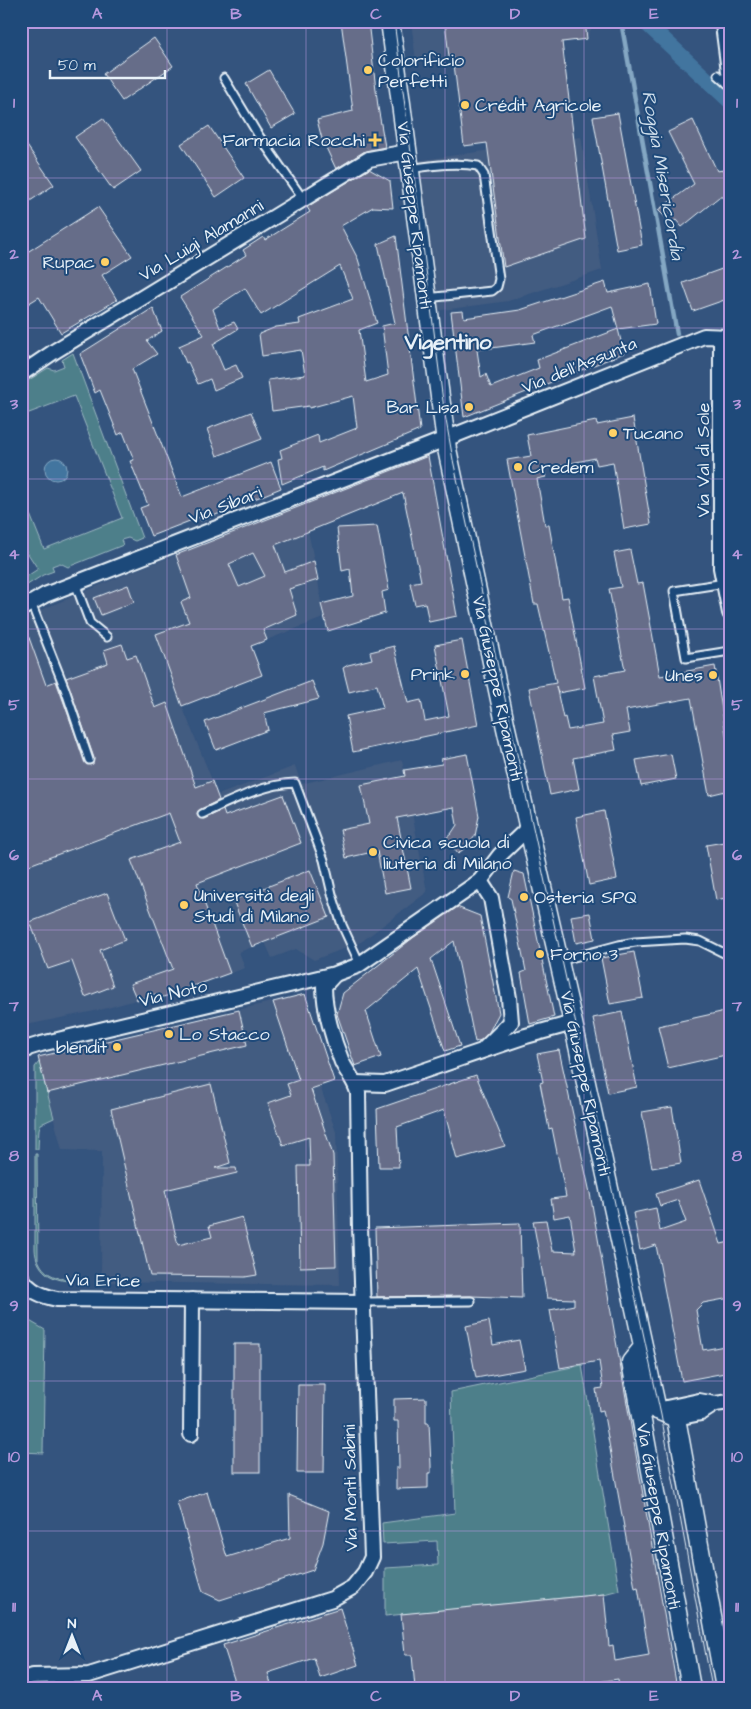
<svg xmlns="http://www.w3.org/2000/svg" width="751" height="1709" viewBox="0 0 751 1709" font-family="'Architects Daughter',sans-serif">
  <style>
    .built { fill: #435c81 }
    .green { fill: #4e7f8a; stroke: #9bb8c1 }
    .water { fill: #42759f; stroke: #84a7c3 }
    .lines { fill: none; stroke-linecap: round; stroke-linejoin: round }
    .stream { stroke: #84a7c3; stroke-width: 4.5 }
    .canal { stroke: #42759f; stroke-width: 16 }
    .building { fill: #666d89; stroke: #e8f1f8; fill-rule: evenodd }
    .service-casing { stroke: #e8f1f8; stroke-width: 11 }
    .minor-casing { stroke: #e8f1f8; stroke-width: 18 }
    .tertiary-casing { stroke: #e8f1f8; stroke-width: 21 }
    .service { stroke: #1f4a7a; stroke-width: 7 }
    .minor { stroke: #1f4a7a; stroke-width: 14 }
    .tertiary { stroke: #1f4a7a; stroke-width: 18 }
    .tram { stroke: #e8f1f8; stroke-width: 1 }
    .grid { fill: none; stroke: #b798de; stroke-width: 1; stroke-opacity: 0.55 }
    .poi-dot { fill: #ffd166; stroke: #1f4a7a; stroke-width: 2 }
    .labels { text-anchor: middle; stroke-width: 4; stroke-linejoin: round; paint-order: stroke }
    .poi-label { font-size: 18px; fill: #e8f1f8; stroke: #1f4a7a; text-anchor: start }
    .street-label { font-size: 18px; fill: #e8f1f8; stroke: #1f4a7a }
    .water-label { font-size: 19px; font-style: italic; fill: #cfdeeb; stroke: #1f4a7a }
    .district-label { font-size: 22px; font-weight: bold; fill: #e8f1f8; stroke: #1f4a7a }
    .neatline { fill: none; stroke: #b798de; stroke-width: 2 }
    .grid-label { font-size: 16px; text-anchor: middle; font-weight: bold; fill: #b798de }
  </style>
  <rect width="100%" height="100%" fill="#34547e"/>
  <filter id="ink" filterUnits="userSpaceOnUse"><feTurbulence type="fractalNoise" baseFrequency=".02" numOctaves="2"/><feDisplacementMap in="SourceGraphic" scale="10" xChannelSelector="R" yChannelSelector="G"/><feConvolveMatrix kernelMatrix="1 2 1 2 8 2 1 2 1" color-interpolation-filters="sRGB"/></filter>
  <g filter="url(#ink)">
    <g class="built">
      <polygon points="411,21 594,21 587,39 416,61"/>
      <polygon points="581,137 602,270 508,301 428,312 408,162"/>
      <polygon points="303,506 318,580 323,618 251,646 262,675 182,706 218,795 295,766 301,784 402,760 427,892 361,942 314,960 296,949 272,958 265,942 239,952 245,968 158,999 156,994 104,1009 26,1025 21,1013 21,620 43,609 134,571"/>
      <polygon points="305,994 320,1086 336,1132 340,1285 101,1282 102,1151 62,1150 38,1057"/>
    </g>
    <g class="green">
      <polygon points="73,353 142,538 135,541 128,538 121,540 123,545 68,567 60,563 52,566 54,571 43,575 21,589 21,580 38,569 21,543 21,492 44,549 122,518 74,396 21,416 21,385 48,368 54,370 64,366 62,360"/>
      <polygon points="39,1062 54,1118 41,1124 39,1129 38,1149 35,1149 35,1067"/>
      <path d="M35,1154H37L38,1259C43,1274 56,1279 72,1280V1281C51,1281 36,1270 35,1249Z"/>
      <polygon points="21,1316 45,1330 43,1453 21,1452"/>
      <polygon points="582,1365 619,1590 604,1594 385,1616 385,1568 438,1565 437,1541 383,1544 382,1523 455,1513 451,1392"/>
    </g>
    <circle class="water" cx="56" cy="469" r="11"/>
    <g class="lines">
      <polyline class="stream" points="621,21 677,334"/>
      <polyline class="canal" points="644,21 730,101"/>
    </g>
    <g class="building">
      <polygon points="341,21 368,21 378,107 385,147 365,151 336,169 322,139 317,120 353,111"/>
      <polygon points="445,21 585,21 587,39 562,42 586,239 504,267 487,143 464,146 453,56 449,57"/>
      <polygon points="154,38 173,66 122,101 103,74"/>
      <polygon points="269,70 295,114 271,128 246,84"/>
      <polygon points="618,113 642,245 617,250 593,117"/>
      <polygon points="103,118 141,171 113,190 75,137"/>
      <polygon points="693,120 717,171 730,169 730,197 719,197 682,227 676,220 671,223 658,210 694,184 668,132"/>
      <polygon points="209,126 244,178 216,197 181,144"/>
      <polygon points="21,137 54,185 21,207"/>
      <polygon points="369,169 390,181 393,208 373,207 341,226 358,259 377,323 359,330 366,382 388,375 382,326 395,323 378,244 396,236 420,430 323,471 323,467 282,484 278,459 282,458 280,450 318,435 319,443 357,428 353,396 309,408 309,406 272,411 268,380 305,375 301,350 262,356 259,334 276,327 300,324 299,319 353,299 340,266 261,315 245,288 213,309 220,328 234,322 238,329 213,344 224,370 236,365 242,378 214,390 210,379 198,384 188,362 186,363 179,346 204,335 180,297 246,255 243,250 263,237 265,240 310,212 307,207"/>
      <polygon points="98,207 132,256 102,275 117,300 61,333 39,297 26,305 21,297 21,256"/>
      <polygon points="730,266 730,298 693,311 683,283"/>
      <path d="M605,282L608,293L650,284L656,324L618,329L624,353L464,417L451,312L463,311L464,318L520,310ZM612,306L618,329L537,360L539,368L491,387L486,374L481,377L477,350L535,342L533,335Z"/>
      <polygon points="153,308 162,331 147,341 157,354 132,369 182,497 271,462 281,488 201,521 200,517 151,536 140,508 148,505 130,461 134,460 123,432 118,435 100,390 95,393 80,354"/>
      <polygon points="251,412 262,439 217,456 207,429"/>
      <polygon points="633,418 651,524 624,529 613,462 597,465 595,458 544,469 546,477 537,479 545,525 549,525 562,598 568,597 585,688 558,693 556,686 563,718 565,717 568,730 603,724 594,676 625,670 609,589 621,587 614,553 630,550 637,584 643,583 660,676 715,666 730,760 730,790 709,795 691,698 626,710 630,732 613,735 616,750 573,758 579,789 550,795 529,688 556,683 538,604 534,604 507,460 531,456 527,435 596,421 597,425"/>
      <path d="M428,456L457,616L429,622L425,603L415,605L410,583L421,581L403,493L275,545L285,572L314,561L318,580L289,589L297,615L263,630L267,640L251,646L262,675L182,706L156,634L189,622L181,602L191,598L176,555ZM253,553L265,576L239,587L229,564Z"/>
      <polygon points="377,526 389,590 382,592 385,613 328,631 321,604 353,596 350,569 342,571 337,528"/>
      <polygon points="128,585 134,602 101,615 94,598"/>
      <polygon points="21,621 23,621 46,685 56,681 86,764 93,764 94,758 66,678 108,663 104,650 122,644 127,658 136,655 155,708 167,703 196,787 212,781 219,800 198,811 197,814 199,818 204,819 223,810 225,816 283,795 301,843 197,883 230,973 158,999 156,994 137,1000 130,984 173,969 131,860 180,842 169,813 21,868"/>
      <polygon points="462,640 478,725 353,752 346,716 383,708 377,685 349,692 343,668 348,665 372,659 370,652 394,646 408,703 421,700 425,721 449,716 435,645"/>
      <polygon points="312,681 319,699 264,713 268,730 216,750 205,722"/>
      <polygon points="467,754 479,816 475,836 468,845 458,854 446,838 451,834 457,825 454,807 397,818 411,888 385,893 377,851 346,858 340,830 369,824 361,785 405,776 404,770 442,764 441,759"/>
      <polygon points="671,754 676,779 641,786 636,760"/>
      <polygon points="604,811 617,879 589,885 576,817"/>
      <polygon points="730,841 730,897 716,900 706,845"/>
      <polygon points="310,870 329,917 252,947 233,900"/>
      <polygon points="514,871 524,874 554,1017 530,1024 521,973 526,971 511,899 508,897"/>
      <polygon points="107,893 125,940 100,950 113,986 85,997 72,961 48,969 30,922"/>
      <polygon points="457,907 480,916 499,1013 489,1032 481,1040 475,1042 454,941 431,959 460,1046 445,1051 418,969 366,1011 381,1057 355,1066 337,1014 343,993 414,937"/>
      <polygon points="590,913 595,939 576,943 571,916"/>
      <polygon points="634,952 643,998 610,1004 601,958"/>
      <polygon points="305,994 334,1081 311,1089 333,1155 336,1266 300,1267 298,1166 310,1166 309,1137 283,1145 268,1103 291,1095 287,1084 299,1080 273,1002"/>
      <polygon points="239,1010 247,1045 47,1093 38,1057"/>
      <polygon points="730,1010 730,1054 668,1068 658,1026"/>
      <polygon points="622,1012 637,1087 608,1093 593,1018"/>
      <polygon points="559,1050 590,1193 677,1688 619,1688 618,1679 558,1688 415,1688 412,1655 405,1655 401,1614 604,1594 609,1646 613,1645 615,1661 649,1655 638,1587 635,1588 603,1410 599,1411 596,1389 603,1388 599,1361 560,1368 550,1310 574,1305 574,1299 547,1298 533,1221 546,1220 552,1251 576,1252 570,1215 554,1218 551,1199 566,1197 552,1128 549,1129 540,1083 543,1082 537,1054"/>
      <polygon points="476,1075 505,1146 457,1159 444,1110 397,1127 399,1167 379,1167 377,1109"/>
      <polygon points="211,1084 230,1163 215,1168 236,1168 237,1173 165,1190 178,1245 212,1237 209,1226 242,1217 257,1275 245,1277 150,1276 111,1109"/>
      <polygon points="672,1107 681,1163 652,1168 642,1112"/>
      <polygon points="699,1180 721,1244 730,1242 730,1298 703,1303 696,1310 703,1350 730,1345 730,1372 682,1381 656,1245 640,1250 633,1213 656,1208 660,1231 686,1222 678,1200 660,1206 656,1194"/>
      <polygon points="520,1223 522,1298 471,1296 377,1297 375,1228"/>
      <polygon points="489,1321 493,1345 519,1340 525,1369 476,1378 466,1326"/>
      <rect x="234" y="1344" width="26" height="128"/>
      <polygon points="298,1385 325,1385 324,1473 297,1473"/>
      <polygon points="426,1398 426,1423 429,1423 431,1465 431,1473 428,1473 428,1488 396,1489 396,1468 399,1468 398,1421 394,1421 394,1399"/>
      <polygon points="207,1492 227,1557 290,1538 289,1495 329,1511 323,1543 313,1570 220,1600 203,1592 177,1502"/>
      <polygon points="340,1608 358,1665 320,1678 314,1658 268,1673 272,1688 237,1688 223,1645"/>
    </g>
    <g class="lines">
      <defs>
        <g id="service">
          <polyline points="719,21 727,83"/>
          <polyline points="718,75 728,84"/>
          <polyline points="224,78 257,133 303,199"/>
          <path d="M410,169C432,165 455,162 478,166L484,175L499,279L497,287L492,291L426,298"/>
          <polyline points="75,583 90,623 107,637"/>
          <polyline points="725,583 674,591 686,658 730,651"/>
          <polyline points="31,603 65,689 89,760"/>
          <path d="M202,814C231,801 263,784 295,783L324,860L332,894L342,925L360,964"/>
          <polyline points="559,961 619,945 635,942 685,939 700,941 730,956"/>
          <polyline points="364,1302 471,1301"/>
        </g>
        <g id="minor">
          <polyline points="721,337 721,568 730,613"/>
          <polyline points="21,374 55,351 369,159 407,152"/>
          <polyline points="21,609 45,595 448,438 704,336 730,337"/>
          <polyline points="480,881 491,898 509,998 511,1022 485,1048"/>
          <polyline points="21,1054 28,1048 41,1044 335,974 357,966 480,881 500,855 525,831 527,822"/>
          <polyline points="356,1083 385,1084 526,1036 573,1023"/>
          <path d="M21,1277C29,1291 42,1296 57,1299L364,1302"/>
          <polyline points="657,1410 699,1401 715,1404 730,1402"/>
          <polyline points="676,1418 701,1413 715,1404"/>
          <polyline points="191,1434 192,1300"/>
          <path d="M21,1679L33,1676L89,1675L332,1599L353,1587L365,1572L372,1557L360,1227L358,1093C355,1080 347,1073 342,1062C333,1040 324,1009 324,986L335,974"/>
        </g>
        <g id="tertiary">
          <polyline points="390,21 447,449 506,728 573,1023 657,1410"/>
          <polyline points="643,1347 631,1362 691,1688"/>
          <polyline points="646,1405 676,1418 725,1688"/>
        </g>
      </defs>
      <use href="#service" class="service-casing"/>
      <use href="#minor" class="minor-casing"/>
      <use href="#tertiary" class="tertiary-casing"/>
      <use href="#service" class="service"/>
      <use href="#minor" class="minor"/>
      <use href="#tertiary" class="tertiary"/>
      <polyline class="tram" points="394,21 444,409 453,460 661,1415 712,1688"/>
    </g>
  </g>
  <path class="grid" d="M167,21V1688M306,21V1688M445,21V1688M584,21V1688M21,178H730M21,328H730M21,479H730M21,629H730M21,779H730M21,930H730M21,1080H730M21,1230H730M21,1381H730M21,1531H730"/>
  <g class="poi-dot">
    <circle cx="368" cy="70" r="5"/>
    <circle cx="465" cy="105" r="5"/>
    <path d="M372.5 132.5h5v5h5v5h-5v5h-5v-5h-5v-5h5z"/>
    <circle cx="105" cy="262" r="5"/>
    <circle cx="469" cy="407" r="5"/>
    <circle cx="613" cy="433" r="5"/>
    <circle cx="518" cy="467" r="5"/>
    <circle cx="465" cy="674" r="5"/>
    <circle cx="713" cy="675" r="5"/>
    <circle cx="373" cy="852" r="5"/>
    <circle cx="524" cy="897" r="5"/>
    <circle cx="184" cy="905" r="5"/>
    <circle cx="540" cy="954" r="5"/>
    <circle cx="169" cy="1034" r="5"/>
    <circle cx="117" cy="1047" r="5"/>
  </g>
  <g class="labels">
    <g class="poi-label">
      <text x="378" y="66">Colorificio<tspan x="378" dy="21">Perfetti</tspan></text>
      <text x="475" y="111">Crédit Agricole</text>
      <text x="365" y="146" text-anchor="end">Farmacia Rocchi</text>
      <text x="95" y="268" text-anchor="end">Rupac</text>
      <text x="459" y="413" text-anchor="end">Bar Lisa</text>
      <text x="623" y="439">Tucano</text>
      <text x="528" y="473">Credem</text>
      <text x="455" y="680" text-anchor="end">Prink</text>
      <text x="703" y="681" text-anchor="end">Unes</text>
      <text x="383" y="848">Civica scuola di<tspan x="383" dy="21">liuteria di Milano</tspan></text>
      <text x="194" y="901">Università degli<tspan x="194" dy="21">Studi di Milano</tspan></text>
      <text x="534" y="903">Osteria SPQ</text>
      <text x="550" y="960">Forno 3</text>
      <text x="179" y="1040">Lo Stacco</text>
      <text x="107" y="1053" text-anchor="end">blendit</text>
    </g>
    <g class="street-label">
      <text transform="translate(415 215) rotate(83)" y="6">Via Giuseppe Ripamonti</text>
      <text transform="translate(201 240) rotate(-31)" y="6">Via Luigi Alamanni</text>
      <text transform="translate(579 365) rotate(-22)" y="6">Via dell'Assunta</text>
      <text transform="translate(703 460) rotate(-90)" y="6">Via Val di Sole</text>
      <text transform="translate(225 505) rotate(-21)" y="6">Via Sibari</text>
      <text transform="translate(498 688) rotate(78)" y="6">Via Giuseppe Ripamonti</text>
      <text transform="translate(173 993) rotate(-13)" y="6">Via Noto</text>
      <text transform="translate(586 1083) rotate(78)" y="6">Via Giuseppe Ripamonti</text>
      <text transform="translate(103 1280) rotate(1)" y="6">Via Erice</text>
      <text transform="translate(350 1488) rotate(-91)" y="6">Via Monti Sabini</text>
      <text transform="translate(659 1516) rotate(80)" y="6">Via Giuseppe Ripamonti</text>
    </g>
    <g class="water-label">
      <text transform="translate(664 175) rotate(80)" y="7">Roggia Misericordia</text>
    </g>
    <g class="district-label">
      <text x="448" y="349">Vigentino</text>
    </g>
  </g>
  <rect width="751" height="1709" fill="none" stroke="#1f4a7a" stroke-width="55"/>
  <g transform="translate(72 1636)" stroke="#1f4a7a" stroke-width="4" paint-order="stroke">
  <path d="M0-4L9 19L0 12L-9 19Z" fill="#e8f1f8"/>
  <text y="-8" font-size="14" font-weight="bold" text-anchor="middle" fill="#e8f1f8">N</text>
  </g>
  <path d="M50 70v8h115v-8" fill="none" stroke="#e8f1f8" stroke-width="2.5"/>
  <text x="58" y="70" font-size="15" fill="#e8f1f8" stroke="#1f4a7a" stroke-width="4" paint-order="stroke">50 m</text>
  <rect x="28" y="28" width="696" height="1654" class="neatline"/>
  <g class="grid-label">
    <text x="97" y="19">A</text>
    <text x="236" y="19">B</text>
    <text x="376" y="19">C</text>
    <text x="515" y="19">D</text>
    <text x="654" y="19">E</text>
    <text x="14" y="108">1</text>
    <text x="737" y="108">1</text>
    <text x="14" y="259">2</text>
    <text x="737" y="259">2</text>
    <text x="14" y="409">3</text>
    <text x="737" y="409">3</text>
    <text x="14" y="559">4</text>
    <text x="737" y="559">4</text>
    <text x="14" y="710">5</text>
    <text x="737" y="710">5</text>
    <text x="14" y="860">6</text>
    <text x="737" y="860">6</text>
    <text x="14" y="1011">7</text>
    <text x="737" y="1011">7</text>
    <text x="14" y="1161">8</text>
    <text x="737" y="1161">8</text>
    <text x="14" y="1311">9</text>
    <text x="737" y="1311">9</text>
    <text x="14" y="1462">10</text>
    <text x="737" y="1462">10</text>
    <text x="14" y="1612">11</text>
    <text x="737" y="1612">11</text>
    <text x="97" y="1701">A</text>
    <text x="236" y="1701">B</text>
    <text x="376" y="1701">C</text>
    <text x="515" y="1701">D</text>
    <text x="654" y="1701">E</text>
  </g>
</svg>
